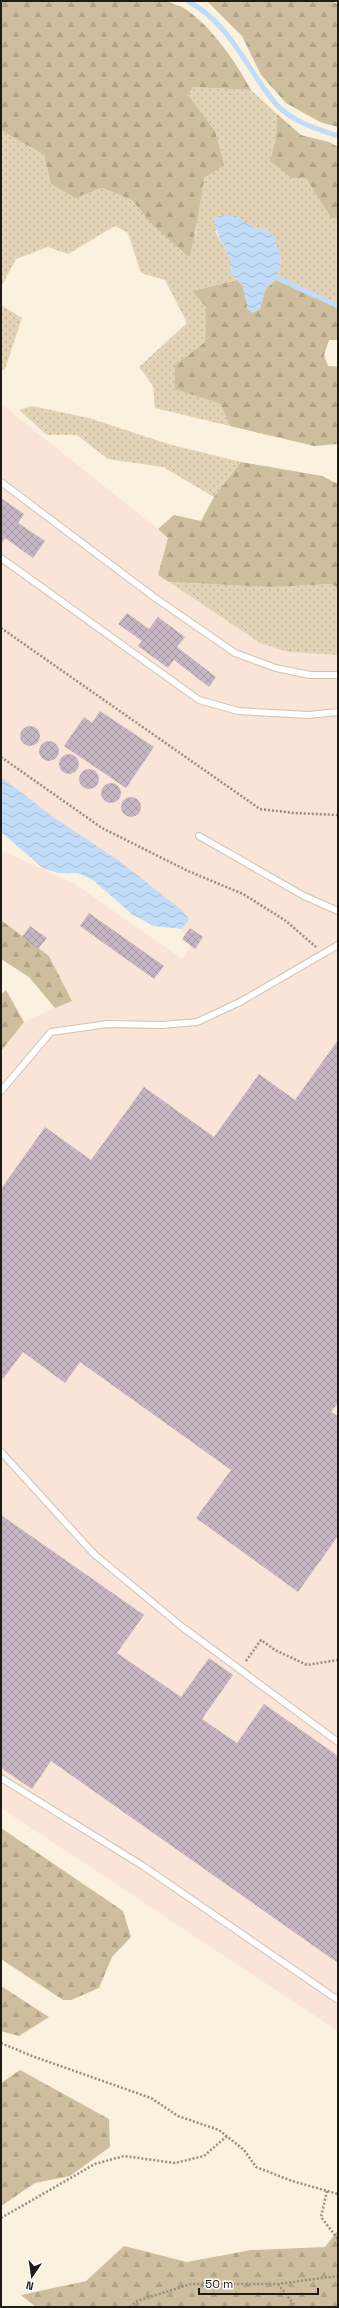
<svg xmlns="http://www.w3.org/2000/svg" width="339" height="2308" viewBox="0 0 339 2308" font-family="'Space Grotesk',sans-serif">
  <style>
    .industrial { fill: #fae3d7 }
    .grass { fill: url(#grass-dots) }
    .forest { fill: url(#forest-firs) }
    .water { fill: url(#water-waves) }
    .lines { fill: none; stroke-linecap: round; stroke-linejoin: round }
    .stream { stroke: #c1dcf8; stroke-width: 5 }
    .building { fill: url(#building-cross-hatch) }
    .service-casing { stroke: #cdc4b2; stroke-width: 8 }
    .path { stroke: #958e81; stroke-width: 2.5; stroke-dasharray: 2 2; stroke-linecap: butt }
    .service { stroke: #fff; stroke-width: 6 }
  </style>
  <defs>
    <pattern id="grass-dots" width="8" height="8" patternUnits="userSpaceOnUse"><rect width="8" height="8" fill="#e2d3b6"/><path d="M2 2h.1M6 6h.1" fill="none" stroke="#c1b59c" stroke-width="1.8" stroke-linecap="round"/></pattern>
    <pattern id="forest-firs" width="22" height="20" patternUnits="userSpaceOnUse"><rect width="22" height="20" fill="#cfbe9d"/><path d="M5 1l3.5 6h-7zM16 11l3.5 6h-7z" fill="#b1a386"/></pattern>
    <pattern id="water-waves" width="16" height="10" patternUnits="userSpaceOnUse"><rect width="16" height="10" fill="#c1dcf8"/><path d="M0 5q4-4 8 0t8 0" fill="none" stroke="#a5bcd4"/></pattern>
    <pattern id="building-cross-hatch" width="8" height="8" patternUnits="userSpaceOnUse"><rect width="8" height="8" fill="#c6b6c3"/><path d="M0 0l8 8M0 8l8-8" fill="none" stroke="#aa9ca7"/></pattern>
  </defs>
  <rect width="100%" height="100%" fill="#fbf1df"/>
  <polygon class="industrial" points="1,404 168,537 158,575 260,643 288,652 338,655 338,2031 1,1808 1,1051 24,1022 72,1000 49,956 1,920 1,850 75,884 182,959 190,947 182,929 189,919 183,911 118,860 56,819 1,777"/>
  <g class="grass">
    <polygon points="193,87 251,90 277,114 276,137 270,161 306,178 331,217 338,219 338,306 277,278 281,261 267,230 254,228 235,216 215,231 232,261 230,273 237,280 192,291 206,307 205,342 175,365 222,404 230,426 155,408 153,386 139,367 187,323 165,280 141,273 128,233 115,226 68,254 48,247 16,259 1,287 1,130 44,155 51,184 75,198 102,188 132,200 154,225 196,234 197,215 215,131 187,95"/>
    <polygon points="1,305 22,318 5,369 1,371"/>
    <polygon points="32,406 89,418 168,444 241,462 214,497 163,467 108,459 77,435 47,435 19,410"/>
    <polygon points="169,582 274,587 333,584 338,588 338,655 288,652 260,643"/>
  </g>
  <g class="forest">
    <path d="M1,1H167C173,4 181,6 187,10C214,30 235,61 251,90L193,87L188,95L215,131L224,165L205,177C199,204 197,231 189,257L153,225L132,200L102,188L75,198L51,184L44,155L1,130Z"/>
    <polygon points="207,1 330,1 338,4 338,127 320,122 286,103 261,75 242,36"/>
    <polygon points="277,114 301,135 329,142 338,147 338,219 331,218 306,178 292,178 270,161 276,137"/>
    <polygon points="277,278 338,306 338,340 329,340 324,355 328,366 338,367 338,444 314,446 230,426 221,404 175,389 175,365 205,342 206,307 192,291 237,280 243,286 248,310 260,309 265,290"/>
    <polygon points="241,462 322,476 338,484 338,588 332,584 274,587 169,582 158,575 168,538 158,529 174,515 201,521 214,497"/>
    <polygon points="1,920 49,956 72,1001 55,1008 29,977 1,959"/>
    <polygon points="6,990 24,1022 1,1051 1,995"/>
    <polygon points="1,1828 123,1911 131,1937 112,1957 99,1988 71,2000 63,2000 1,1959"/>
    <polygon points="1,1986 49,2017 19,2036 1,2031"/>
    <polygon points="20,2070 109,2119 110,2147 70,2176 35,2183 1,2206 1,2083"/>
    <polygon points="338,2230 338,2307 36,2307 21,2295 86,2281 124,2246 187,2262 251,2250 325,2247"/>
  </g>
  <g class="water">
    <path d="M219,215L236,216L254,228L267,230L275,238L281,261L277,278L265,290L260,309L253,313L248,310L243,286L230,273C234,251 216,242 214,219Z"/>
    <polygon points="1,777 56,819 118,860 183,911 189,919 182,929 154,926 133,915 93,880 78,873 58,873 44,869 1,832"/>
  </g>
  <g class="lines">
    <g class="stream">
      <path d="M188,1C233,26 245,68 276,104C292,122 317,129 338,136"/>
      <polyline points="277,278 338,306"/>
    </g>
  </g>
  <g class="building">
    <polygon points="1,498 24,514 18,523 45,541 33,558 5,538 1,544"/>
    <polygon points="127,613 149,629 158,617 185,637 177,647 216,677 209,687 174,660 168,668 138,646 142,641 118,624"/>
    <polygon points="100,711 154,747 126,788 64,746 84,717 92,723"/>
    <circle cx="30" cy="736" r="10"/>
    <circle cx="49" cy="751" r="10"/>
    <circle cx="69" cy="764" r="10"/>
    <circle cx="89" cy="779" r="10"/>
    <circle cx="111" cy="793" r="10"/>
    <circle cx="131" cy="807" r="10"/>
    <polygon points="89,913 164,966 154,979 80,926"/>
    <polygon points="30,926 47,938 38,949 22,937"/>
    <polygon points="190,928 203,937 195,949 182,939"/>
    <polygon points="338,1040 338,1403 331,1412 338,1416 338,1536 298,1592 196,1518 231,1470 80,1362 65,1383 23,1352 3,1379 1,1377 1,1189 45,1127 91,1160 144,1087 214,1137 259,1074 295,1100"/>
    <polygon points="1,1515 144,1615 117,1653 181,1697 209,1658 233,1675 202,1719 237,1743 264,1704 338,1756 338,1963 51,1761 32,1789 1,1768"/>
  </g>
  <g class="lines">
    <defs>
      <g id="service">
        <polyline points="1,482 154,597 235,653 276,668 310,675 338,675"/>
        <polyline points="1,558 199,700 238,711 308,715 338,712"/>
        <polyline points="199,836 304,896 338,911"/>
        <polyline points="1,1091 51,1032 108,1024 162,1025 197,1022 240,1002 338,945"/>
        <polyline points="1,1452 94,1554 181,1626 338,1742"/>
        <polyline points="1,1778 143,1866 338,2000"/>
      </g>
    </defs>
    <use href="#service" class="service-casing"/>
    <g class="path">
      <polyline points="1,628 260,809 294,813 338,815"/>
      <polyline points="1,757 102,828 188,871 243,894 286,921 316,947"/>
      <polyline points="246,1661 261,1640 275,1650 307,1665 338,1660"/>
      <polyline points="1,2043 32,2056 151,2098 178,2116 219,2130 244,2150 256,2167 292,2181 338,2194"/>
      <polyline points="327,2191 321,2217 338,2239"/>
      <polyline points="1,2218 95,2164 124,2156 175,2163 204,2156 227,2136"/>
      <polyline points="278,2284 296,2307"/>
      <polyline points="130,2307 137,2301 191,2284 277,2284 338,2276"/>
    </g>
    <use href="#service" class="service"/>
  </g>
  <rect width="339" height="2308" fill="none" stroke="#1f1c16" stroke-width="4"/>
  <g transform="translate(32 2276) rotate(193)" stroke="#ffffff" stroke-width="3" paint-order="stroke">
  <path d="M0-3L7 15L0 10L-7 15Z" fill="#1f1c16"/>
  <text y="-6" font-size="11" font-weight="bold" text-anchor="middle" fill="#1f1c16">N</text>
  </g>
  <path d="M199 2288v6h119v-6" fill="none" stroke="#1f1c16" stroke-width="2"/>
  <text x="205" y="2288" font-size="12" fill="#1f1c16" stroke="#ffffff" stroke-width="3" paint-order="stroke">50 m</text>
</svg>
